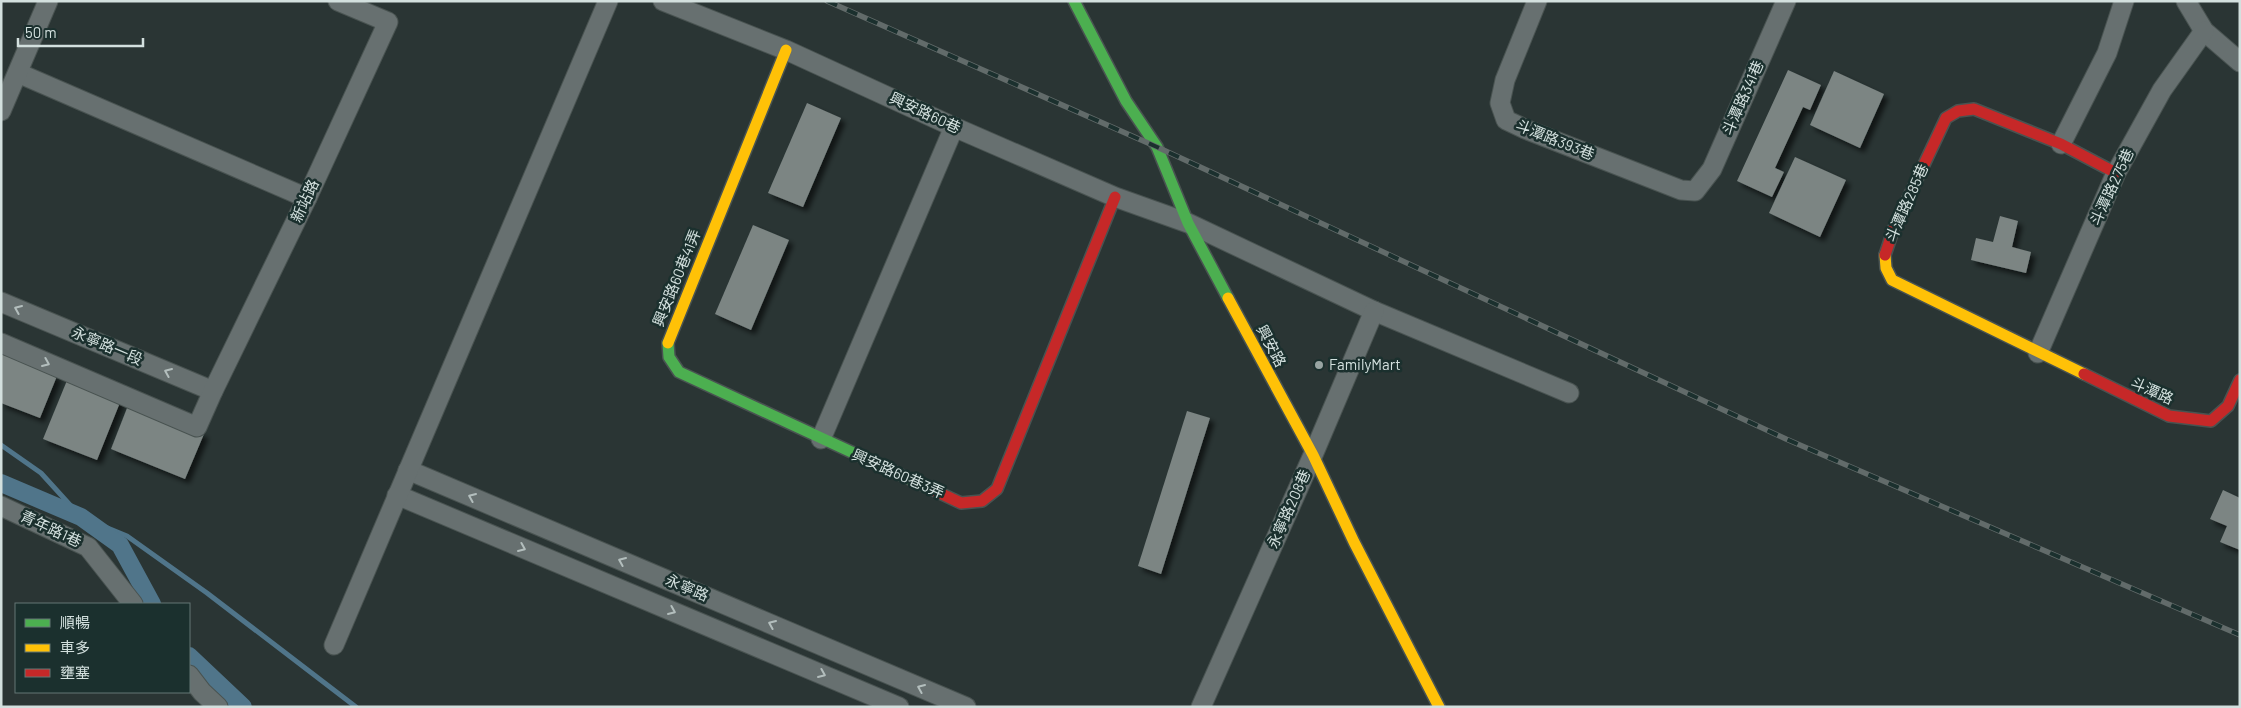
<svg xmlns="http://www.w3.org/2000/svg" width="2241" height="708" viewBox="0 0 2241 708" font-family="Barlow,'Noto Sans TC',sans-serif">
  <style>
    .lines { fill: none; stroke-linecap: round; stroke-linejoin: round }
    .stream { stroke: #50758a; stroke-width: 5 }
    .canal { stroke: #50758a; stroke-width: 18 }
    .building { fill: #7c8583; filter: url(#shadow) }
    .street-casing { stroke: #495351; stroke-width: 21 }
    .fast-casing { stroke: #495351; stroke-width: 14 }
    .slow-casing { stroke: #495351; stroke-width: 14 }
    .jam-casing { stroke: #495351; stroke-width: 14 }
    .street { stroke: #677070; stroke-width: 19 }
    .fast { stroke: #4caf50; stroke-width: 11 }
    .slow { stroke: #ffc107; stroke-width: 11 }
    .jam { stroke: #c62828; stroke-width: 11 }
    .rail-casing { stroke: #626b6a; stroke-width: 5.5 }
    .rail { stroke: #1b302e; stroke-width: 4; stroke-dasharray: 11; stroke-linecap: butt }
    .oneway { stroke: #b3bebd }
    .poi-dot { fill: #98a4a2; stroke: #1b302e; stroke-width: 2 }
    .labels { text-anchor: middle; stroke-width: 5; stroke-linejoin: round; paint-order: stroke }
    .street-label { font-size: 15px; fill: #d3e0de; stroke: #1b302e }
    .poi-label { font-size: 15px; fill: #d3e0de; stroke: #1b302e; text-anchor: start }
  </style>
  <defs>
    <filter id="shadow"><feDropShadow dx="4.5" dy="4.5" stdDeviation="2.5" flood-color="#0009"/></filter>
  </defs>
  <rect width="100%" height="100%" fill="#2a3534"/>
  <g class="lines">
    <polyline class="stream" points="1,445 41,473 81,517 127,536 207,593 356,707"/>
    <g class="canal">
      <polyline points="1,483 81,517 120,545 152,604"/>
      <polyline points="189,656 243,707"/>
    </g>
  </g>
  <g class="building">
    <polygon points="1788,70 1821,85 1810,110 1803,107 1775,168 1784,172 1772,197 1737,181"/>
    <polygon points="1834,71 1884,94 1860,148 1810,125"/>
    <polygon points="807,103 841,118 803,207 768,193"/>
    <polygon points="1795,157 1846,180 1820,237 1769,213"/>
    <polygon points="2000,216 2018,221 2012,247 2031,252 2026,273 1971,260 1976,238 1993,242"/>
    <polygon points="753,225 789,240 751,330 715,314"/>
    <polygon points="1,353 57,376 40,418 1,403"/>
    <polygon points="68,378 121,400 97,460 43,439"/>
    <polygon points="129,403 204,434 185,479 111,449"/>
    <polygon points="1187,411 1210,418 1161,574 1138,566"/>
    <polygon points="2223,490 2240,498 2240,550 2220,542 2227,526 2210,519"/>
  </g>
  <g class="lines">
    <defs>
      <g id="street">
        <polyline points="663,1 786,50 954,127 1115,197 1188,223 1374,311 1569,393"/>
        <polyline points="1537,1 1505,80 1500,103 1506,120 1525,129 1681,190 1695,191 1712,169 1786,1"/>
        <polyline points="2186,1 2204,31 2240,62"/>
        <polyline points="18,73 307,198"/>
        <polyline points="1,111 48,1"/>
        <polyline points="2061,144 2107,53 2124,1"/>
        <polyline points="1,302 213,391"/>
        <polyline points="1,343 197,427 213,391 307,198 388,22 338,1"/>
        <polyline points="2038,353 2116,173 2162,90 2204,31"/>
        <polyline points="821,439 954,127"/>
        <polyline points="408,470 966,707"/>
        <polyline points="397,495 899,707"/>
        <polyline points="1,506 88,547 133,604"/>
        <polyline points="334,645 608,1"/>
        <polyline points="189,675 202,692 218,707"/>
        <polyline points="1201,707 1313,455 1374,311"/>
      </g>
      <g id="fast">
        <polyline points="1074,1 1126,101 1157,147 1188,223 1228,298"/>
        <polyline points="668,343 669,357 679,372 929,488"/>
      </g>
      <g id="slow">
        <polyline points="1885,255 1886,268 1892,280 2084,374"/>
        <polyline points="1228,298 1313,455 1354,542 1439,707"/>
        <polyline points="668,343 786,50"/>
      </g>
      <g id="jam">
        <polyline points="1885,255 1894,228 1946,118 1958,111 1974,109 2061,144 2116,173"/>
        <polyline points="2084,374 2169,416 2211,421 2228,406 2240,380"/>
        <polyline points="929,488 961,503 982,501 997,489 1115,197"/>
      </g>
    </defs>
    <use href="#street" class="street-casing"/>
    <use href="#fast" class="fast-casing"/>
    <use href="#slow" class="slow-casing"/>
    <use href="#jam" class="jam-casing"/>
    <use href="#street" class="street"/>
    <use href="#fast" class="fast"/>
    <use href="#slow" class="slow"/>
    <use href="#jam" class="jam"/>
    <defs>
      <polyline id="rail" points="827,1 1157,147 1786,439 2240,635"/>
    </defs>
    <use href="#rail" class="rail-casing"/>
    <use href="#rail" class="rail"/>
  </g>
  <defs><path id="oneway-chevron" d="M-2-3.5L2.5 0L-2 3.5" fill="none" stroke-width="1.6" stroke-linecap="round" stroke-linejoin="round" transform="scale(1.25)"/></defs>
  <g class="oneway">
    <use href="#oneway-chevron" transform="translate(18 309) rotate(-157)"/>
    <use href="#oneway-chevron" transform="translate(46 363) rotate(23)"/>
    <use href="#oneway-chevron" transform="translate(168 372) rotate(-157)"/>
    <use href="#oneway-chevron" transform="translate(472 497) rotate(-157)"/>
    <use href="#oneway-chevron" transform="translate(522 548) rotate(23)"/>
    <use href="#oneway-chevron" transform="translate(622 561) rotate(-157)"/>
    <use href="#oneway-chevron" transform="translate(672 611) rotate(23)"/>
    <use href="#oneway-chevron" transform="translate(772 624) rotate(-157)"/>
    <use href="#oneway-chevron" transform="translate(822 674) rotate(23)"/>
    <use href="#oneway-chevron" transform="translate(921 688) rotate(-157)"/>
  </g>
  <circle class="poi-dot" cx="1319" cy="365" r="5"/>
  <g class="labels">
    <g class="street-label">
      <text transform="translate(1743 98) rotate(-66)" y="5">斗潭路341巷</text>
      <text transform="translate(925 113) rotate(25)" y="5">興安路60巷</text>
      <text transform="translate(1555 140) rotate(22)" y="5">斗潭路393巷</text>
      <text transform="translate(2112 187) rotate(-65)" y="5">斗潭路275巷</text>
      <text transform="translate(305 201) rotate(-65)" y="5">新站路</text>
      <text transform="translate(1907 203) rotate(-66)" y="5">斗潭路285巷</text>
      <text transform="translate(677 278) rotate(-68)" y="5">興安路60巷41弄</text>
      <text transform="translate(107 346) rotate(23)" y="5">永寧路一段</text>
      <text transform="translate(1271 346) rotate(62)" y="5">興安路</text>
      <text transform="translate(2152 391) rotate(24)" y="5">斗潭路</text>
      <text transform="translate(898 474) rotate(24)" y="5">興安路60巷3弄</text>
      <text transform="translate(1289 509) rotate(-66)" y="5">永寧路208巷</text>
      <text transform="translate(51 529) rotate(25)" y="5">青年路1巷</text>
      <text transform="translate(687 588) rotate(23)" y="5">永寧路</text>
    </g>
    <g class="poi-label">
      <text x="1329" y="370">FamilyMart</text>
    </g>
  </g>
  <rect width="2241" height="708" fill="none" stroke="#d3e0de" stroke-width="5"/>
  <rect x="15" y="603" width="175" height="90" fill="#1b302e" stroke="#657674"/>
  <rect x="25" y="619" width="25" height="8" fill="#4caf50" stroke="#657674"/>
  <text x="60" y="628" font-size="15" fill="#d3e0de">順暢</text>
  <rect x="25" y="644" width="25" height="8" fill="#ffc107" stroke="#657674"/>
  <text x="60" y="653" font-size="15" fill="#d3e0de">車多</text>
  <rect x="25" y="669" width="25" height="8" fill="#c62828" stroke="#657674"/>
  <text x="60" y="678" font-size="15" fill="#d3e0de">壅塞</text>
  <path d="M18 38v8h125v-8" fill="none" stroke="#d3e0de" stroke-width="2.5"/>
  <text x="25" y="38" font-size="15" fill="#d3e0de" stroke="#1b302e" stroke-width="4" paint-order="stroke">50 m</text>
</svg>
